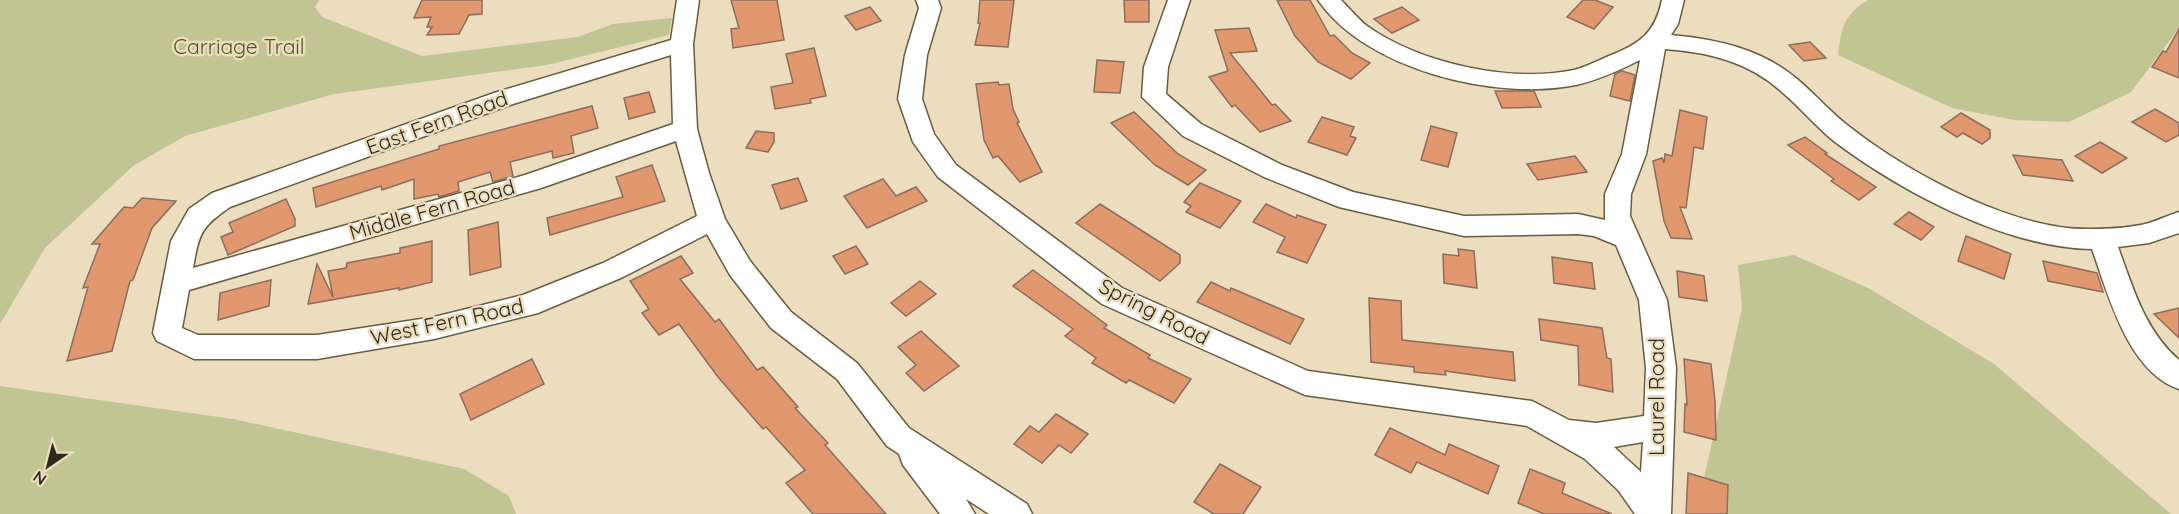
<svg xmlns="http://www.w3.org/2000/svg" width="2179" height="514" viewBox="0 0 2179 514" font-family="Quicksand,sans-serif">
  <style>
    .green { fill: #c0c593 }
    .building { fill: #e1986f; stroke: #8c6e5e; stroke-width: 1.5 }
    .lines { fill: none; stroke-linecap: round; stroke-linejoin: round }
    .minor-casing { stroke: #695d41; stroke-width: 3 }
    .minor { fill: #fff; fill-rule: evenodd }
    .labels { text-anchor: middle; stroke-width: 5; stroke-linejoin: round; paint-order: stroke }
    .park-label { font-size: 21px; fill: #55591e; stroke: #ebddbd }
    .street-label { font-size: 21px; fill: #2f291d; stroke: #ebddbd }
  </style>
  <rect width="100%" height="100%" fill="#ebddbd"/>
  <g class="green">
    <polygon points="0,0 319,0 315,7 322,17 422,56 578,37 613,24 672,18 669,35 547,65 334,94 185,136 133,166 45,248 0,324"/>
    <path d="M1868,0H2179V28L2131,92L2069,122L2014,120L1952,108L1838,55C1841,29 1844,14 1868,0Z"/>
    <polygon points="1794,255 1870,289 1994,364 2171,514 1696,514 1742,308 1738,265"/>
    <polygon points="0,386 233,419 464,469 509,496 516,514 0,514"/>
  </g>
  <g class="building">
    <polygon points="422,0 482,0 482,14 469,15 459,34 427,35 432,27 427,27 431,17 414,18"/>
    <polygon points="731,0 777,0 784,40 733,48 731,29 739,28"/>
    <polygon points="980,0 1014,0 1008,47 975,45 980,23 978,23"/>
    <polygon points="1124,0 1149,0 1149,22 1125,22"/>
    <polygon points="1277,0 1310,0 1330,36 1334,35 1352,53 1370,63 1351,79 1318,62 1295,36"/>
    <polygon points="1583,0 1595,0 1613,7 1594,29 1567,17"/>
    <polygon points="870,7 881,21 856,30 845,16"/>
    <polygon points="1402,7 1419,20 1392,33 1374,19"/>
    <polygon points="1249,28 1257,51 1230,53 1272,105 1275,104 1291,121 1260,132 1235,105 1232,107 1209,77 1228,71 1215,30"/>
    <polygon points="2179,29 2179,78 2152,67 2163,51 2166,52"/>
    <polygon points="1810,42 1826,58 1804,61 1789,45"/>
    <polygon points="814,48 826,96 810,99 811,103 775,109 771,87 793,83 786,54"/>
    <polygon points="1097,60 1124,62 1120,93 1094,92"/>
    <polygon points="1622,71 1635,75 1630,101 1610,96 1615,74"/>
    <polygon points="998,82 999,85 1009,84 1013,109 1019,122 1017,123 1042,172 1020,182 998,156 993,158 984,140 976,84"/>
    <polygon points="1495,91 1534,91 1541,107 1502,108"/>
    <polygon points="649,92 655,112 629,119 624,98"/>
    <polygon points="592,106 598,128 571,136 574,153 553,158 552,151 510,162 513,176 493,182 490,172 458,182 459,191 439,197 438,194 414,199 414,179 382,190 381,186 316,207 313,188 439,149 439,146"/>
    <polygon points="2155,109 2179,123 2179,135 2166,142 2132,122"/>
    <polygon points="1680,110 1707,117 1703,149 1694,147 1686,208 1680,207 1692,239 1671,238 1664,221 1653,161 1662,158 1664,163 1665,154 1672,156"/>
    <polygon points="1134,112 1178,154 1206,170 1188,185 1155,165 1111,123"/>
    <polygon points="1961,113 1990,130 1990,138 1982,144 1963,133 1957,137 1941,127"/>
    <polygon points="1322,117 1354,127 1350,136 1356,138 1347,155 1308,142"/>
    <polygon points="1431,126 1457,133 1448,167 1421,160"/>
    <polygon points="756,131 774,133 774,142 768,152 746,148"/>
    <polygon points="1805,137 1827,153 1825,154 1876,187 1859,200 1831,181 1834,179 1788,145"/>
    <polygon points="2100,142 2127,158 2102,173 2075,156"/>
    <polygon points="2013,155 2062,160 2073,181 2023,175"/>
    <polygon points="1575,156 1587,172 1538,180 1527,164"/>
    <polygon points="652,165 665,201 550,235 547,218 623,197 616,177"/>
    <polygon points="798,178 807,201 781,209 772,185"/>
    <polygon points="883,179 896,196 916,187 927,201 867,228 844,196"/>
    <polygon points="1200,183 1241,201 1220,228 1186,212 1191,206 1184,202"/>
    <polygon points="142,198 176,201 152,228 133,280 130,281 112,351 67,361 88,287 83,288 100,244 92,244 124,207 133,208"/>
    <polygon points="286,199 295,219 295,226 228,255 221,237 233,232 229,223"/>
    <polygon points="1100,204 1180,255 1180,263 1160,281 1076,223"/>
    <polygon points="1266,204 1296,218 1297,215 1326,225 1307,263 1277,252 1285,237 1253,222"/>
    <polygon points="1909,212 1934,227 1921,240 1894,224"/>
    <polygon points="498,222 501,267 470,275 468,230"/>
    <polygon points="1966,236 2011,254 2004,279 1958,261"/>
    <polygon points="432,241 432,282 399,290 399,288 308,304 317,264 333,297 328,271 346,268 347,263 400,253 400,248"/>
    <polygon points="856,246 868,264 845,274 833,256"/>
    <polygon points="1458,249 1474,251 1477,288 1444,283 1443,254 1459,256"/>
    <polygon points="681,256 693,273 680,279 715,322 719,319 757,370 763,367 798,407 795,408 828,443 825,445 886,514 813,514 786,483 805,470 766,427 763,429 718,377 679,324 659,335 642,313 649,309 630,281"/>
    <polygon points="1552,257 1592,263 1595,289 1554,283"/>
    <polygon points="2043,261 2097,273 2103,292 2048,281"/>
    <polygon points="1033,270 1107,325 1104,328 1150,355 1148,358 1191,379 1174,403 1129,380 1126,383 1092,363 1096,358 1065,336 1073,329 1013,286"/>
    <polygon points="1677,271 1704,276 1707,301 1679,297"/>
    <polygon points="271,280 269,306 218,320 220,293"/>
    <polygon points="920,281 936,294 906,316 891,303"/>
    <polygon points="1211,282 1230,291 1231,288 1304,319 1290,344 1197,302"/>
    <polygon points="1369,298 1401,301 1402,340 1513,352 1515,381 1445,371 1446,375 1414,372 1414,367 1371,362"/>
    <polygon points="2179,308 2179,338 2154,314"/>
    <polygon points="1539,319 1602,328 1607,358 1611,359 1613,392 1579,385 1578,346 1541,340"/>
    <polygon points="921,331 959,366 924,391 906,373 916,365 898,347"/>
    <polygon points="532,359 544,384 471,420 460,394"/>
    <polygon points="1684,359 1711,364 1715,401 1716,440 1684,432 1685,404 1687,405"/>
    <polygon points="1056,414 1088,434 1071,453 1059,445 1042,463 1014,444 1030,426 1039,432"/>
    <polygon points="1390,428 1445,455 1449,444 1499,466 1488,494 1417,462 1411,473 1375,455"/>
    <polygon points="1220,464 1261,487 1243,514 1214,514 1194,502"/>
    <polygon points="1530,469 1565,483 1562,493 1612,514 1544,514 1518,503"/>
    <polygon points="1688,473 1728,485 1727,514 1686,514"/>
  </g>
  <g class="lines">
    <defs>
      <g id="minor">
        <path d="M677,0H699L693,44L697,129L709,173L725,219L750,261L791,312L857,363L909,428L1027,504L1032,514H989L966,499L975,514H940L903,465L899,454L887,446L837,379L771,328L730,275L707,234L623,277L538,313L434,339L317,359H194L157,341L153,333L171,241L189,209L212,193L497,92L671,40ZM671,55L673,124L525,175L193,268C199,233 201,227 230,207L513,104ZM676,141L697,216L603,263L523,295L434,317L317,335H198L182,328L189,290L541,188Z"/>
        <path d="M916,0H938L941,8L927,55L922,99L934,134L956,165L1122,288L1308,371L1532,401L1569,420L1596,423L1644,416L1646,368L1639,300L1616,245L1594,236L1578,234L1464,236L1339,207L1264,177L1183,136L1142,97L1144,67L1168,0H1190L1168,67L1166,94L1201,124L1282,165L1353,192L1464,216L1578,214L1605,220V194L1622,154L1640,60C1620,70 1598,80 1576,85C1496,101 1366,70 1318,0H1341C1350,9 1358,19 1367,26C1420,64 1512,83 1574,70C1586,67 1597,61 1609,56C1639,44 1655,34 1662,0H1684L1678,24L1671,35C1716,39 1762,49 1797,79C1816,95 1832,114 1851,128C1910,174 2015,231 2091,229C2109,229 2131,228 2149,223C2159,220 2169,215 2179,212V233L2149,243L2118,247C2133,288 2145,331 2179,360V389C2128,372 2108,294 2092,249C2007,248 1902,192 1835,142C1816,127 1801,108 1782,92C1749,62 1708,52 1665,49L1646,154L1631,194L1630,216L1667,300L1676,368L1671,514H1635L1618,490L1585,459L1527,426L1305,395L1102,304L938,177L913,142L898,99L905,55L919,8ZM1643,442L1641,472L1614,447Z"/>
      </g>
    </defs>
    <use href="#minor" class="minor-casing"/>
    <use href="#minor" class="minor"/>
  </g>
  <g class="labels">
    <g class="park-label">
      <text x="239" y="54">Carriage Trail</text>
    </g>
    <g class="street-label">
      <text transform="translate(437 123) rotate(-20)" y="7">East Fern Road</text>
      <text transform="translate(432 210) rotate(-16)" y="7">Middle Fern Road</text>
      <text transform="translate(1154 312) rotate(27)" y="7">Spring Road</text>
      <text transform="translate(447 322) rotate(-12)" y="7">West Fern Road</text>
      <text transform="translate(1657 397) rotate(-90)" y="7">Laurel Road</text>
    </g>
  </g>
  <g transform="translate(48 466) rotate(215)" stroke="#ebddbd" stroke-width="4.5" paint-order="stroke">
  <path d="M0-4.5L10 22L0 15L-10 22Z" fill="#2f291d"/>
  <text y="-9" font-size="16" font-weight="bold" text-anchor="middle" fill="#2f291d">N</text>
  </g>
</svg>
